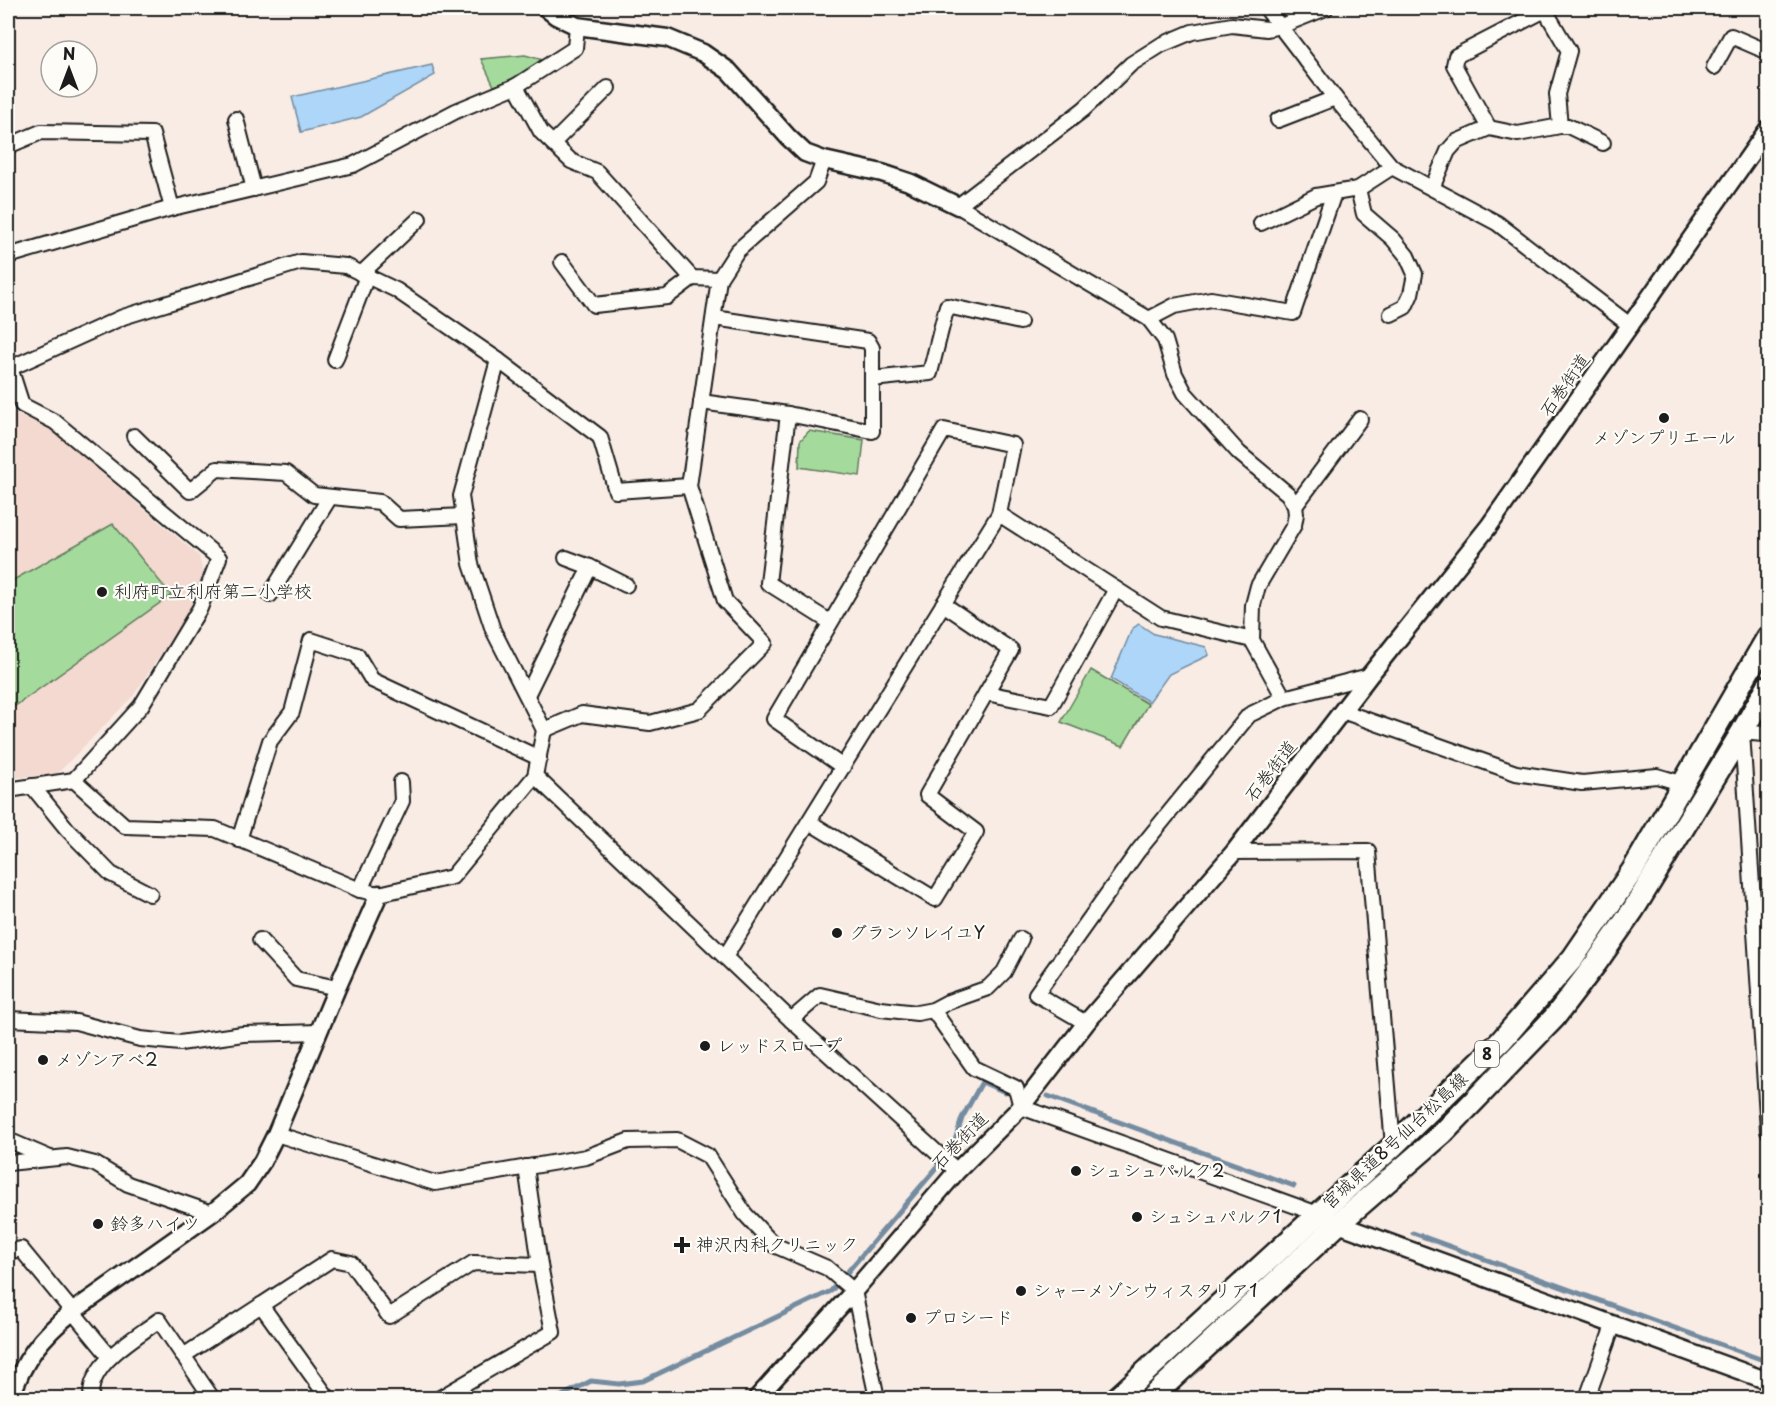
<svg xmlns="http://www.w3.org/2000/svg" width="1776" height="1406" viewBox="0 0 1776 1406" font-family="'Playpen Sans','Klee One',sans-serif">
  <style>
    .built { fill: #f3d9cf }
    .green { fill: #a5da9d; stroke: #607b5c; stroke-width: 1.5 }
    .water { fill: #aed6f8; stroke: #748ca0; stroke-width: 1.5 }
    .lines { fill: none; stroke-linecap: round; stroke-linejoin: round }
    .stream { stroke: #748ca0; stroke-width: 5 }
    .minor-casing { stroke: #1c1c1c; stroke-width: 18 }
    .tertiary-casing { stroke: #1c1c1c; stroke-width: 21 }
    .primary-casing { stroke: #1c1c1c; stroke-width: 26 }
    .minor { stroke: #fdfcf7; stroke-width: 14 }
    .tertiary { stroke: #fdfcf7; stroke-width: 16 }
    .primary { stroke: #fdfcf7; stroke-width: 21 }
    .poi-dot { fill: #1c1c1c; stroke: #fdfcf7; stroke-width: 2 }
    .labels { text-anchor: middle; stroke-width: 4.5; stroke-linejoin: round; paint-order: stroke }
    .shield { fill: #fdfcf7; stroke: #605f5e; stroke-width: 1.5 }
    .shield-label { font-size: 16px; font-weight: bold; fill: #1c1c1c }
    .street-label { font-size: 18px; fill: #1c1c1c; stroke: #fdfcf7 }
    .poi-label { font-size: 18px; fill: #1c1c1c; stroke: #fdfcf7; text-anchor: start }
  </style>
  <rect width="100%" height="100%" fill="#f8ece5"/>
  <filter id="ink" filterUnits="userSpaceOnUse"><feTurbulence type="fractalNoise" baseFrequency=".0167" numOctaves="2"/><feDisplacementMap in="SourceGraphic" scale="12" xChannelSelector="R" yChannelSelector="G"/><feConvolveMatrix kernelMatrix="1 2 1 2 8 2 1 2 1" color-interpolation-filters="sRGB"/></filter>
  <g filter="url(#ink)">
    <polygon class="built" points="8,411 48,427 199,556 203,574 189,611 133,696 57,774 8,778"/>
    <g class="green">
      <polygon points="525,55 543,60 544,65 511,81 494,86 481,59"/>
      <polygon points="809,431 864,440 860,476 799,467 800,441"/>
      <polygon points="113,524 171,595 8,711 8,583"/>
      <polygon points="1091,670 1148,704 1123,746 1061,722"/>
    </g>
    <g class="water">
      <polygon points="432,65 435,75 361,117 301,132 292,97"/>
      <polygon points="1139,624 1154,634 1206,647 1209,655 1169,674 1149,702 1111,679 1132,629"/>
    </g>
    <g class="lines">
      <g class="stream">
        <polyline points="1048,1096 1294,1186"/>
        <polyline points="1413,1233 1763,1360"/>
        <polyline points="558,1398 591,1381 619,1384 643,1381 831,1291 934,1171 953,1147 962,1118 982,1082 1005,1092"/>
      </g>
      <defs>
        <g id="minor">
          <polyline points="1266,8 1335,98 1392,167 1497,223 1631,326"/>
          <polyline points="1714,67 1731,36 1768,52"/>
          <polyline points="516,86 541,132 571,161 597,172 692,278 719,279"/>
          <polyline points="236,119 254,189"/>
          <polyline points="1278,120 1335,98"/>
          <polyline points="1560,126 1568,126 1603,143"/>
          <polyline points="553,143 608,88"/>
          <polyline points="8,146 41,132 152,134 172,208"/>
          <polyline points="1432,188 1448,151 1456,142 1489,128 1518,134 1560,126 1557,94 1569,51 1545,10 1456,56 1454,65 1489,128"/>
          <polyline points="1358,189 1364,214 1393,239 1407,256 1415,274 1411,294 1405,307 1391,314"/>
          <polyline points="1261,223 1316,196 1358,189 1392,167"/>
          <polyline points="8,256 172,208 353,165 456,111 516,86 575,48 577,26"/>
          <polyline points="562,262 594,305 667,297 692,278"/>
          <polyline points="361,274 419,219"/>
          <polyline points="1149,319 1174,306 1211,299 1293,313 1334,193"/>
          <polyline points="335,360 367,276"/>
          <polyline points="8,361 22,405 55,422 219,558 200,608 141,706 74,780 8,790"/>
          <polyline points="8,369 123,317 301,262 346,266 396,290 498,360 600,437 616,491 689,486 719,279 737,251 816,182 824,160"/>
          <polyline points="872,379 930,373 947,306 1020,322"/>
          <polyline points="701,402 788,414 872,431 872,348 868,341 714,318"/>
          <polyline points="788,414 768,583 830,622"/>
          <polyline points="134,436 190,491 217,469 286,473 314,495 380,502 399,519 464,516"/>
          <polyline points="1295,506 1360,419"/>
          <polyline points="999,514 1161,618 1252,640"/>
          <polyline points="566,558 590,567 626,585"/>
          <polyline points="270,595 330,497"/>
          <polyline points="986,693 1051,706 1116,589"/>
          <polyline points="527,695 590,567"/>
          <polyline points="1284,698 1252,640 1253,605 1258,586 1294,525 1296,514 1295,506 1288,494 1239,453 1185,393 1175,374 1165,340 1149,319 958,206 1084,109 1131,64 1161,45 1192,32 1232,25 1267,29 1281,26 1326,8"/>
          <polyline points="1342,711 1516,773 1582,783 1657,776 1684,784"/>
          <polyline points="544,730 582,714 650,723 699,710 765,643 725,601 689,486"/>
          <polyline points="1768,732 1763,734 1742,732 1768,1131"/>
          <polyline points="535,776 791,1020 957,1171"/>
          <polyline points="74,780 125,826 215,829 360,890 379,894 452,877 535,776 544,730 493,630 471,564 461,496 498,360"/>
          <polyline points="32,786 67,829 111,874 150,894"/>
          <polyline points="809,822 935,899 976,832 927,795 1011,650 943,604"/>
          <polyline points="239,840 270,741 292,712 311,640 357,655 372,680 539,758"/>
          <polyline points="1234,852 1368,851 1393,1146"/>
          <polyline points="360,890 402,801 401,782"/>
          <polyline points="260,940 296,979 337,988"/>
          <polyline points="725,957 999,514 1013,445 944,430 774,719 843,767"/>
          <polyline points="933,1010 974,1068 1016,1088 1021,1107 1318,1214"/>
          <polyline points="8,1019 76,1022 140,1039 180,1043 243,1034 319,1032"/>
          <polyline points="791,1020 820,995 881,1009 917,1013 933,1010 948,1002 988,988 1004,972 1021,939"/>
          <polyline points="1086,1023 1036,994 1138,851 1249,715 1284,698 1369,676"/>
          <polyline points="276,1134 435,1183 586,1157 628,1141 677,1140 708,1156 745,1214 774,1245 827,1268 854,1291 877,1398"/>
          <polyline points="8,1140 50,1158"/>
          <polyline points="8,1163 67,1157 95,1164 128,1184 212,1213"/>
          <polyline points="8,1252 21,1249 110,1357"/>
          <polyline points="261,1305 328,1398"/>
          <polyline points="183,1356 332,1259 351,1263 389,1316 473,1263 540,1265"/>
          <path d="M91,1398C91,1392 91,1386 94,1380C104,1355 138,1336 159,1320L212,1398"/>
          <polyline points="440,1398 553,1332 540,1265 526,1167"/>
          <polyline points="1587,1398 1613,1326"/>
        </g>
        <g id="tertiary">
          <polyline points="546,8 556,16 577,26 667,38 703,53 729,71 788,137 805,153 824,160 882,173 909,182 958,206"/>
          <polyline points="1329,1220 1338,1224 1768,1381"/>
          <path d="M11,1398C22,1361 42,1336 72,1312L212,1213L247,1184L262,1162L276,1134L337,988L379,894"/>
          <polyline points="757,1398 854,1291 957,1171 1021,1107 1086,1023 1234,852 1369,676 1489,526 1768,129"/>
        </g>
        <g id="primary">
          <polyline points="1117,1398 1393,1146 1501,1041 1573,958 1633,870 1768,637"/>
          <polyline points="1151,1398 1338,1224 1443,1133 1554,1018 1596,963 1633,910 1742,732 1768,686"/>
        </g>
      </defs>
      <use href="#minor" class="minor-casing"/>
      <use href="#tertiary" class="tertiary-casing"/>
      <use href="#primary" class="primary-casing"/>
      <use href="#minor" class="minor"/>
      <use href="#tertiary" class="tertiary"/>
      <use href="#primary" class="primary"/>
    </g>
  </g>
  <g class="poi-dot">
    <circle cx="1664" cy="418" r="6"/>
    <circle cx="102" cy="592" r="6"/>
    <circle cx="837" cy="933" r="6"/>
    <circle cx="705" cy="1046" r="6"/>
    <circle cx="43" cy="1060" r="6"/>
    <circle cx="1076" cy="1171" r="6"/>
    <circle cx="1137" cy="1217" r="6"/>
    <circle cx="98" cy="1224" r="6"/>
    <path d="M679 1236h6v6h6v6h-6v6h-6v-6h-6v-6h6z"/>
    <circle cx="1021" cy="1291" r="6"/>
    <circle cx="911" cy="1318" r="6"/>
  </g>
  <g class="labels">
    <rect class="shield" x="1475" y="1041" width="24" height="26" rx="4.5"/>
    <g class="shield-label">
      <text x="1487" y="1060">8</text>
    </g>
    <g class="street-label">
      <text transform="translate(1565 385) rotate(-55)" y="6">石巻街道</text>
      <text transform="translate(1271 771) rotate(-52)" y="6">石巻街道</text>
      <text transform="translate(960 1141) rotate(-46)" y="6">石巻街道</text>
      <text transform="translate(1395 1141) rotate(-43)" y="6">宮城県道8号仙台松島線</text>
    </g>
    <g class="poi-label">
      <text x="1664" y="444" text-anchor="middle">メゾンプリエール</text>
      <text x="114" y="598">利府町立利府第二小学校</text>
      <text x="849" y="939">グランソレイユY</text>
      <text x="717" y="1052">レッドスロープ</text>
      <text x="55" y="1066">メゾンアベ2</text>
      <text x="1088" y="1177">シュシュパルク2</text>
      <text x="1149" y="1223">シュシュパルク1</text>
      <text x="110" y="1230">鈴多ハイツ</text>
      <text x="696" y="1251">神沢内科クリニック</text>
      <text x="1033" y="1297">シャーメゾンウィスタリア1</text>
      <text x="923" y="1324">プロシード</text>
    </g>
  </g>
  <rect width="1776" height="1406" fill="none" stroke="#fdfcf7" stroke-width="30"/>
  <rect x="15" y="15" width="1746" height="1376" fill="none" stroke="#1c1c1c" stroke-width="2" filter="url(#ink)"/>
  <g transform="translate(69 69)"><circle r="28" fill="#fdfcf7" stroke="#a3a29f" stroke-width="1.5"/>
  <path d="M0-4.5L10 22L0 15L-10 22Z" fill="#1c1c1c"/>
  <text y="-9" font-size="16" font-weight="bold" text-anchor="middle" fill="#1c1c1c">N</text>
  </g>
</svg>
